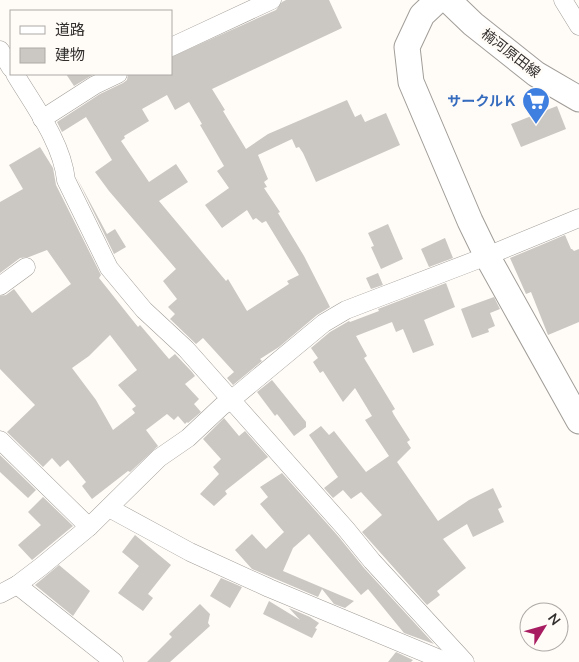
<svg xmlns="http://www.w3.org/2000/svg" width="579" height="662" viewBox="0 0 579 662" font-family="'Nunito Sans','Noto Sans JP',sans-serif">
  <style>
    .building { fill: #cbc7c2; fill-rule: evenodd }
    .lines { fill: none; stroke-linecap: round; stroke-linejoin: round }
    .street-casing { stroke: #a19d98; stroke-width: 19 }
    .secondary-casing { stroke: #a19d98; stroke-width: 27 }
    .street { stroke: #fff; stroke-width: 18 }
    .secondary { stroke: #fff; stroke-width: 25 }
    .labels { text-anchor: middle; stroke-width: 5; stroke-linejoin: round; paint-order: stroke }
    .street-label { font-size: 14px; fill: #312f2d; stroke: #fffbf7 }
    .shop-label { font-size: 14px; font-weight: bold; fill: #366cbe; stroke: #fffbf7; text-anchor: end }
  </style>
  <rect width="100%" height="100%" fill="#fffbf7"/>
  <g class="building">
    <path d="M286,0H329L342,28L212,89L225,110L223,111L246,149L268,134L347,100L355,117L361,114L365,122L386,113L400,145L316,182L303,153L299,147L296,148L292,139L258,155L268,179L264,182L267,187L264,188L280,212L278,213L304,256L330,307L317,315L279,347L260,359L262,361L233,385L227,378L234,372L203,338L196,344L170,319L175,314L168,307L177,299L163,281L176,269L109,191L95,172L112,160L86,117L62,132L57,122L100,94L123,83L127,80L128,74H171V57L276,10L282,2ZM167,95L175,110L189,102L202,124L200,125L224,166L217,171L229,188L205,205L222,228L247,210L253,220L256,218L262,223L266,221L299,275L287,281L289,284L247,311L228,279L226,281L159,201L188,182L176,164L149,182L121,141L125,138L124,136L149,121L142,109Z"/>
    <polygon points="66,74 94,74 74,86"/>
    <polygon points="557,106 566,129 521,147 511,124"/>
    <path d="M40,147L53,168L56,185L101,275L99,278L138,327L140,325L169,359L175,354L192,372L195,376L185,384L199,399L194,404L201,412L188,423L187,422L185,424L178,416L174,420L167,414L146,430L158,446L130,472L128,471L92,499L82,486L86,482L68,460L60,467L52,458L43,467L7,432L35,405L0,369V296L6,295L14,289L32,313L71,284L47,250L29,257L20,258L0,273V202L23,189L9,165ZM110,335L137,370L118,385L136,406L132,409L135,413L113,430L96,400L72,368L89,356Z"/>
    <polygon points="77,178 107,234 115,229 126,247 114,254"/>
    <polygon points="388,224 403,259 381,269 371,247 374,246 368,233"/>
    <polygon points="565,235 571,249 572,249 574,251 579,249 579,322 548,335 531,292 526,294 510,258"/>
    <polygon points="445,238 453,258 429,267 421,249"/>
    <polygon points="378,273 383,285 371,289 366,278"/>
    <polygon points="446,283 455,307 424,320 434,345 413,353 403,329 396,332 392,322 356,336 367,356 364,358 395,409 392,411 394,415 410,440 407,442 411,448 397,462 438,521 469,500 493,488 502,507 498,509 504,522 473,537 467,524 443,539 466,568 437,591 440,595 427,605 362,532 382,515 361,492 351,499 343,490 333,498 324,488 338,477 309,435 321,426 329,435 334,431 366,472 389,456 365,420 372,416 355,388 343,402 323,371 320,373 313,362 318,358 311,348 330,332 349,321 350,322 379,311 378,309"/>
    <polygon points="494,297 500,309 490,313 495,326 488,329 489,332 472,338 461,309"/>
    <polygon points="272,380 306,422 306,427 294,436 277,414 275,416 257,392"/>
    <polygon points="224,418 239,436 245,431 268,457 225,491 227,494 214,506 200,494 219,474 213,467 221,459 203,439"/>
    <polygon points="0,455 36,490 28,498 0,472"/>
    <polygon points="282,473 338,536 364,568 434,644 404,633 368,589 361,595 309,534 293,548 283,571 354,601 345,608 334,604 322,589 318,597 252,569 235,550 252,534 266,549 284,532 260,504 268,497 260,487"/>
    <polygon points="43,497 73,526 32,560 18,545 41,525 28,512"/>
    <polygon points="135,535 171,565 148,594 153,598 143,611 118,593 139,566 122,552"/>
    <polygon points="59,565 90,591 73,616 35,585"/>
    <polygon points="221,578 242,587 230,608 210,596"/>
    <polygon points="269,601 300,620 289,608 310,617 319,623 315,628 317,629 312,638 263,614"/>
    <polygon points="200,604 210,614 208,623 210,626 170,662 147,662 172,637 169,634"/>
    <polygon points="396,652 413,660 411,662 388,662"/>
  </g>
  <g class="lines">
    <defs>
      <g id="street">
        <polyline points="563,0 579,26"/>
        <polyline points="171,47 272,0"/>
        <polyline points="0,50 11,68"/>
        <path d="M15,74C34,106 62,142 66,180L109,268L144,310L186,349L346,529L372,561L465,662"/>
        <polyline points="42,119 95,85 118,74"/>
        <polyline points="0,286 26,267"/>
        <polyline points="0,440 89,527"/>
        <polyline points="109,508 190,552 269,588 447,662"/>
        <polyline points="17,585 114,662"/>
        <polyline points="0,594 17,585 42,566 89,527 159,458 188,438 222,406 231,400 324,323 346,310 487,256 579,218"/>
      </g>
      <g id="secondary">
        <polyline points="438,0 422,15 407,47 411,82 470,221 487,256 579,421"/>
        <polyline points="448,0 473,24 536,74 579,99"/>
      </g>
    </defs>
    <use href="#street" class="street-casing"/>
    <use href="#secondary" class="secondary-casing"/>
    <use href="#street" class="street"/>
    <use href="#secondary" class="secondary"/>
  </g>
  <defs>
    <symbol id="supermarket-pin" viewBox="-11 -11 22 30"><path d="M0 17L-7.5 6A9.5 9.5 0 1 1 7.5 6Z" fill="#3f7fe0" stroke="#fffbf7"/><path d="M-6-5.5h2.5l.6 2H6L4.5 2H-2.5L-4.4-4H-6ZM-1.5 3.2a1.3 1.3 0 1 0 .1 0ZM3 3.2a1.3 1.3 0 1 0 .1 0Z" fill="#fff"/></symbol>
  </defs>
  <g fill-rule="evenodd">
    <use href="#supermarket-pin" x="520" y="85" width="32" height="43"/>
  </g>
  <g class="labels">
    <g class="street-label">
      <text transform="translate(511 53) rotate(38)" y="5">楠河原田線</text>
    </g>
    <g class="shop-label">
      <text x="517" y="106">サークルＫ</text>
    </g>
  </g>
  <rect x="10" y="10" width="162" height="65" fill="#fffbf7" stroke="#ada9a6"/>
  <rect x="20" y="26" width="25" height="8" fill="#ffffff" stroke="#ada9a6"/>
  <text x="55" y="35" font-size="15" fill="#312f2d">道路</text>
  <rect x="20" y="48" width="25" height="15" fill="#cbc7c2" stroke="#ada9a6"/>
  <text x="55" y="60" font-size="15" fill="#312f2d">建物</text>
  <g transform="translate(544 627) rotate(53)"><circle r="24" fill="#fffbf7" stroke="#ada9a6"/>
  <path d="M0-4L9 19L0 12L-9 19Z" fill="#a81d61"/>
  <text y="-8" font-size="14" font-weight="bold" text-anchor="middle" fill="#312f2d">N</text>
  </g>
</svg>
